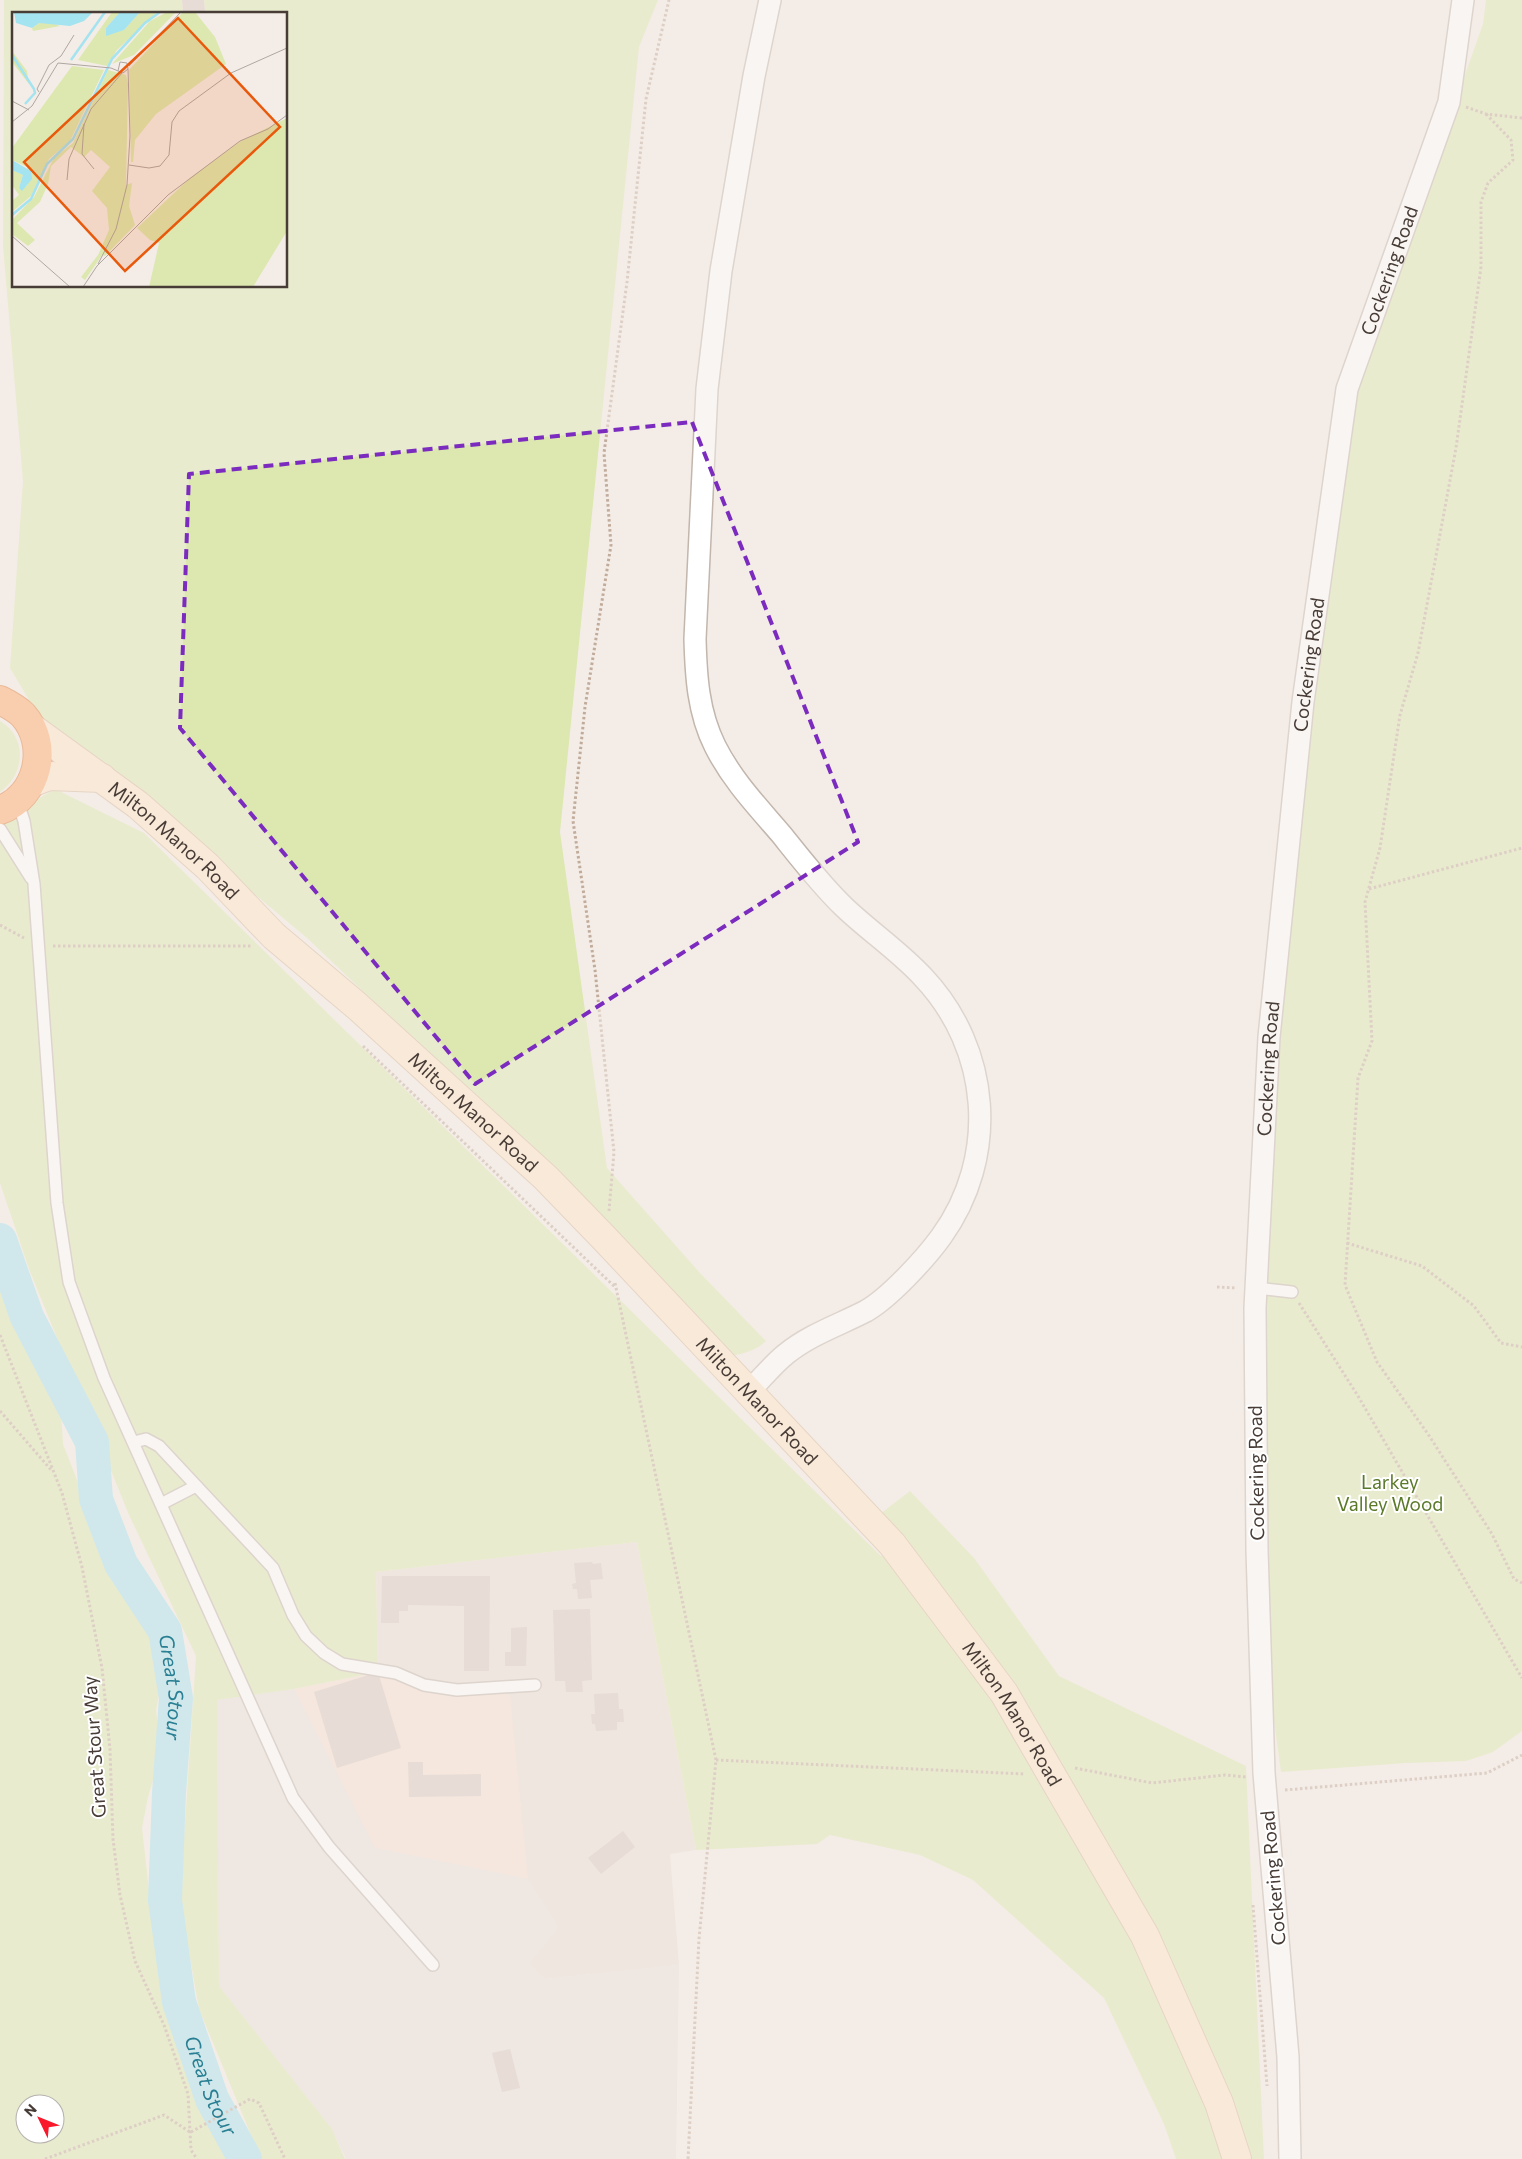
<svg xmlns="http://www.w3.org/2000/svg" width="1522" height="2159" viewBox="0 0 1522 2159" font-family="Commissioner,sans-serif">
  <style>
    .residential { fill: #e8ded5 }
    .commercial { fill: #f5dfd3 }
    .industrial { fill: #e6dfdc }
    .green { fill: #dce8b0; fill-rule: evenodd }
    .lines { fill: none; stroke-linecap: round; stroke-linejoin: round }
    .river { stroke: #a4e3f0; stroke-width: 34 }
    .building { fill: #d8c9c0 }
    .lane-casing { stroke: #c2b6ad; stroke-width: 14 }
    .street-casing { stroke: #c2b6ad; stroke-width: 24 }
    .secondary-casing { stroke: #d6b89a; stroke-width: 30 }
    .highway-casing { stroke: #dd7a38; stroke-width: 30 }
    .path { stroke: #c1ab9b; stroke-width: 3; stroke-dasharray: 2.5 2.5; stroke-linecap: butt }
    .lane { stroke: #fff; stroke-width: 11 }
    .street { stroke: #fff; stroke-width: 21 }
    .secondary { stroke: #fee4c7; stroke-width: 28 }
    .highway { stroke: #fda969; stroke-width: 28 }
    .marked { fill: none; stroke: #7b2cbf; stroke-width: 4; stroke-dasharray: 10 6; stroke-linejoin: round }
    .labels { text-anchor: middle; stroke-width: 4; stroke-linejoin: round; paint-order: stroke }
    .street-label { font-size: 19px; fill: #473c36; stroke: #fff }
    .park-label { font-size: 19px; fill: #5a7929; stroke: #fff }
    .water-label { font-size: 20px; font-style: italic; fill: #297f93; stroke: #fff }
    .inset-river { fill: none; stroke: #a4e3f0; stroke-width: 2.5 }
    .inset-road { fill: none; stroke: #afa6a0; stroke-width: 1 }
    .view { fill: #e8590c; fill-opacity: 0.15; stroke: #e8590c; stroke-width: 2.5 }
    .inset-edge { fill: none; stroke: #473c36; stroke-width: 2.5 }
  </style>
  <rect width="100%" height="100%" fill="#f4ede7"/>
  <polygon class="residential" points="637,1542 696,1850 670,1854 679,1965 544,1979 529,1964 523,1878 378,1672 376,1572"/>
  <polygon class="commercial" points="378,1672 510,1695 528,1879 375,1848 294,1689"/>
  <polygon class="industrial" points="294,1689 375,1848 528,1879 559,1927 529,1964 544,1979 679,1965 676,2159 346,2159 332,2129 219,1986 217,1700"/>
  <g class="green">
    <path d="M4,0H182L183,12L205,11L204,0H658L639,47L560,832L607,1168L700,1273L766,1341C755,1352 741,1354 727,1357L570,1189L307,938L87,754L45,727L10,668L23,481L3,246ZM14,14H286V286H14Z"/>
    <polygon points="1486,0 1522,0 1522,1731 1493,1752 1466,1761 1406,1763 1281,1772 1262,1632 1256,1464 1278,1023 1309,704 1353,390 1483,24"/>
    <path d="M0,721C28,737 25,775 0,792Z"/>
    <polygon points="55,789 144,833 881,1556 895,1537 876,1517 910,1491 974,1558 1059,1676 1246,1766 1264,2159 1176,2159 1164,2124 1104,1998 973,1880 920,1855 830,1835 817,1844 696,1850 637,1542 376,1572 378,1672 294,1689 217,1700 219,1986 332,2129 345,2159 261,2159 199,2009 180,1900 196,1656 129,1515 29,1269 0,1183 0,821"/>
    <path d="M0,1265L21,1323L50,1392L61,1412L63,1444L106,1555L130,1601L148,1626L164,1670L156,1710L161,1753L148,1797L142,1828L156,1951L173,2028L194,2080L203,2115L233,2159H0ZM25,2104H55V2134H25Z"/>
  </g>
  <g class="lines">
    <path class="river" id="s1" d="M0,1240L27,1317L92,1442L96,1499L121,1564L165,1631L176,1698L169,1793L165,1900L179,2002L212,2099L245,2159"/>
  </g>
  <g class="building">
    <polygon points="182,0 204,0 205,11 183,13"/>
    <polygon points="592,1562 593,1564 601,1563 603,1579 590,1580 592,1598 578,1599 577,1589 573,1589 572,1584 576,1583 574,1563"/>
    <polygon points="382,1576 490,1576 489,1671 464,1671 464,1606 408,1605 408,1611 399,1611 399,1623 381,1623"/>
    <polygon points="590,1609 592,1680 582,1681 583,1692 566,1692 565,1681 555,1681 553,1610"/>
    <polygon points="527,1627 526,1666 505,1666 505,1652 511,1652 511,1628"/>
    <polygon points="378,1672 401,1748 337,1768 314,1692"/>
    <polygon points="618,1693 619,1709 623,1709 624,1722 617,1722 617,1730 596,1731 595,1724 592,1724 591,1714 595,1714 594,1694"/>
    <polygon points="408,1762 423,1762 423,1775 481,1774 481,1796 409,1797"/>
    <polygon points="623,1831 635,1847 601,1874 588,1858"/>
    <polygon points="510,2049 520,2088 502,2092 492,2053"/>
  </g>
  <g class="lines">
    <defs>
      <g id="lane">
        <polyline points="17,800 24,821 34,884 57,1203 69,1282 104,1378 293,1798 329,1847 433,1965"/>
        <polyline points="0,829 31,878"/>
        <polyline points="1257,1288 1292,1292"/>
        <polyline points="134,1442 146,1439 159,1446 273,1568 293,1615 306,1636 324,1653 342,1664 396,1673 424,1685 457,1690 535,1685"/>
        <polyline points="161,1504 196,1486"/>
      </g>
      <g id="street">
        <path d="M748,1392C761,1380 772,1365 786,1354C809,1335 839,1325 866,1311C889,1298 925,1259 941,1237C999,1157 991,1049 923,977C899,951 869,931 844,907C821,885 801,859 781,834C757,806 732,780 715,746C698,712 696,676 695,639L707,389L721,271L754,76L770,0"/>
        <path id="s2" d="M1290,2159L1288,2057L1264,1773L1257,1550L1255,1308L1269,1037L1303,702L1347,389L1449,102L1463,0"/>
      </g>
      <g id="secondary">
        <path id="s3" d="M32,728L138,805L208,867L274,936L357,1006L546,1178L605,1239L892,1544L1004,1693L1145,1936L1219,2103L1237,2159"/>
        <polyline points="31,783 49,776 102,778"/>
      </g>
      <path id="highway" d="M0,700C8,704 16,708 23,715C50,745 38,797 0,810"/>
    </defs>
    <use href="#lane" class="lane-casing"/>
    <use href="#street" class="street-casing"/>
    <use href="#secondary" class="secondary-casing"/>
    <use href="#highway" class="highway-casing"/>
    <g class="path">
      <polyline points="1466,107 1486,114 1522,118"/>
      <polyline points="1486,114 1511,140 1513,160 1488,183 1481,202 1481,267 1456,448 1418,653 1400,715 1380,848 1365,902 1372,1041 1358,1078 1345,1285 1377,1362 1428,1434 1492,1534 1514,1579 1522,1583"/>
      <polyline points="1369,889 1522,848"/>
      <polyline points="0,925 24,938"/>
      <polyline points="53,946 252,946"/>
      <polyline points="363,1046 615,1287"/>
      <polyline points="609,1211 614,1152 595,970 573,821 585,707 611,545 604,453 627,282 646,99 669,0"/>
      <polyline points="1347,1243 1422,1266 1474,1306 1501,1343 1522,1347"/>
      <polyline points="615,1283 716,1760 699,1939 688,2159"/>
      <polyline points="1217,1287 1237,1288"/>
      <polyline points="1299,1303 1358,1396 1522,1678"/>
      <polyline points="0,1335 62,1493 82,1567 102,1668 110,1749 113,1839 120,1895 135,1961 164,2025 188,2094 191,2150 197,2159"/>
      <polyline points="0,1411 52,1471"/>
      <polyline points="716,1760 1025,1774"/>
      <polyline points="1075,1768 1152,1783 1225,1775 1246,1777"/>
      <polyline points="1285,1790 1487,1773 1522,1755"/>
      <polyline points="1253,1905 1267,2086"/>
      <polyline points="191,2132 250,2099 259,2103 285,2159"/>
      <polyline points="45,2159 164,2115 190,2132"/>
    </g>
    <use href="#lane" class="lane"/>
    <use href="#street" class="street"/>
    <use href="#secondary" class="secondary"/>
    <use href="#highway" class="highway"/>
  </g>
  <path d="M0 0H1522V2159H0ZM692,422L858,842L475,1084L180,728L189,474Z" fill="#f4ede7" fill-opacity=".55" fill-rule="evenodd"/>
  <path class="marked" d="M692,422L858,842L475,1084L180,728L189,474Z"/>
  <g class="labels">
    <g class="street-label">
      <text dy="7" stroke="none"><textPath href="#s2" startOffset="1902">Cockering Road</textPath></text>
      <text dy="7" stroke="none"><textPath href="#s2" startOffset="1498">Cockering Road</textPath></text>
      <text dy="7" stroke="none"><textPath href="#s3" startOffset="181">Milton Manor Road</textPath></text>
      <text dy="7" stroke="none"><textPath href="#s2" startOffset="1092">Cockering Road</textPath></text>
      <text dy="7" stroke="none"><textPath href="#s3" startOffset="586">Milton Manor Road</textPath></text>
      <text dy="7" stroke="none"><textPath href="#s3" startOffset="991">Milton Manor Road</textPath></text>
      <text transform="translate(1256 1473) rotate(-91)" y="7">Cockering Road</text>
      <text dy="7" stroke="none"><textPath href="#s3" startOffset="1396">Milton Manor Road</textPath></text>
      <text transform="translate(94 1747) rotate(-94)" y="7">Great Stour Way</text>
      <text transform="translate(1273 1878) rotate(-95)" y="7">Cockering Road</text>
    </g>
    <g class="park-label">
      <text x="1390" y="1489">Larkey<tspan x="1390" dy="22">Valley Wood</tspan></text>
    </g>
    <g class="water-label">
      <text dy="7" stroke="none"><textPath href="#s1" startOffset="486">Great Stour</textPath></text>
      <text dy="7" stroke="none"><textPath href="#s1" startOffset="892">Great Stour</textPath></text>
    </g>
  </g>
  <g transform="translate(12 12)">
    <rect width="275" height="275" fill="#f4ede7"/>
    <path d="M100,0H108L94,16L105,19L112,18L128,0H145L105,38L95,54L66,48ZM155,0H164L122,43L100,52L138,9ZM171,0H183L203,25L214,52L144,102L123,128L121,150H119L117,58ZM27,11H41L48,14L21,19L20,16ZM0,39L15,59L17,72L0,50ZM60,54L92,58L58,129L37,147L19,184L0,200V189L7,183L0,173V158L11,163L7,176L10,178L16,172L15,155L0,148V136ZM96,58L114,63L116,72L114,173L120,171L117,194L123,213L93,244L90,243L73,268L69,265L86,243L97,218L95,196L80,179L98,155L79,138L72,145L59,135L39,154L36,172L28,190L5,211L23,228L16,234L0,222V208L22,185L42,146L61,131ZM275,106V219L241,275H137L147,231L138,228L125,216L178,166L229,129Z" fill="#dce8b0"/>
    <path d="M2,0H81L72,9L58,14L27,11L20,16L4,11ZM108,0H128L112,18L94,24V16ZM0,148L19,159L20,167L10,179L7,176L11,163L0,158Z" fill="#a4e3f0"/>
    <path class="inset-river" d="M0,43L22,77L23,81L13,92M59,48L93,0M0,203L19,187L35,152L61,127L100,47L133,11L148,0"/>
    <path class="inset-road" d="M117,54L169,0M27,80L25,77L37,53L49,44L62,23M0,89L17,98M0,110L20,94L46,51L99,56L111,61L116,57L115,51L108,50L106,59M72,112L70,142L82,157M117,153L137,156L148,154L157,143L160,110L167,99L219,61L275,36M55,168L57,147L79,97L110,61M0,224L58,275M86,252L104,217L115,173L118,124L116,57M71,275L85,254L156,183L228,129L256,117L275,103"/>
    <path class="view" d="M166,6L268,115L113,259L12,150Z"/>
    <rect width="275" height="275" class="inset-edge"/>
  </g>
  <g transform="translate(40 2119) rotate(313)"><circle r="24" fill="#ffffff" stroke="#b5b1af"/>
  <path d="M0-4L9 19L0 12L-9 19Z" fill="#f9192b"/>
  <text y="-8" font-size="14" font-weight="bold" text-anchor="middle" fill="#473c36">N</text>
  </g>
</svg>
